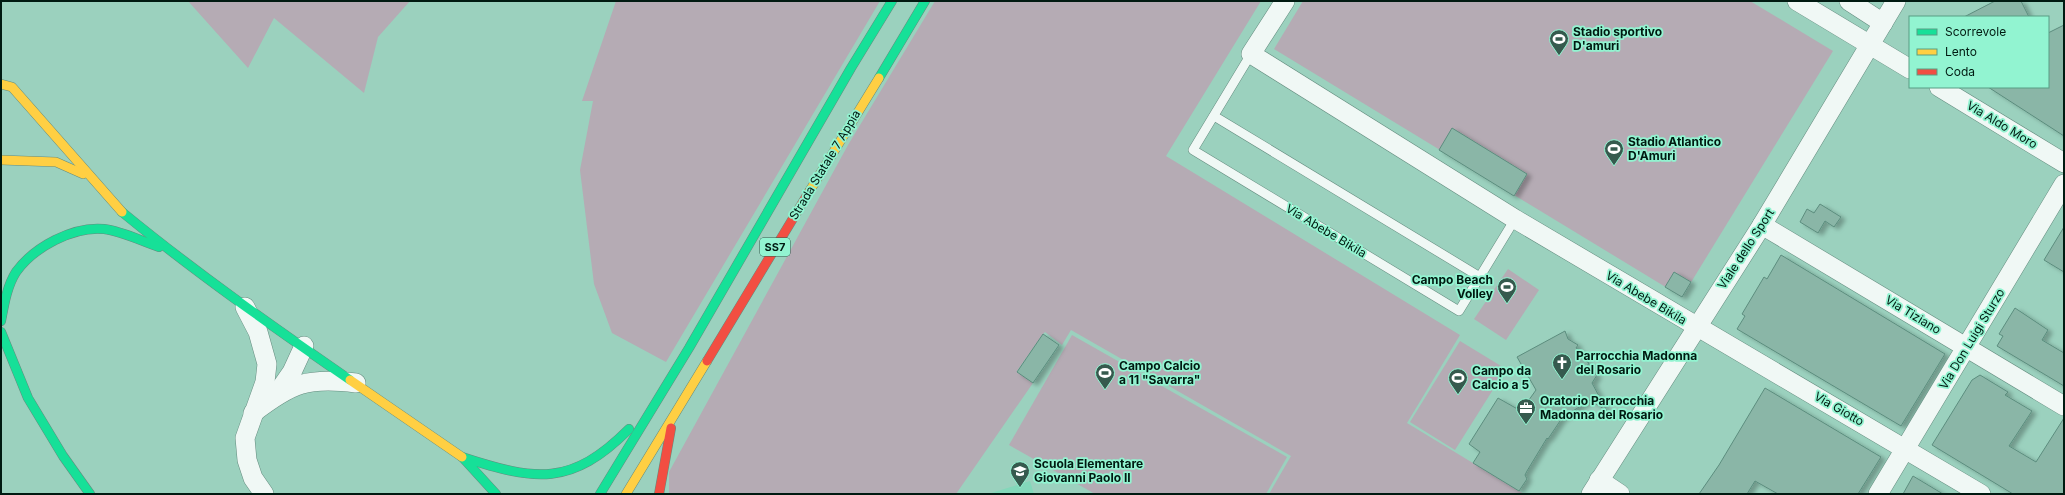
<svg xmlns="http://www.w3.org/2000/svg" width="2065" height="495" viewBox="0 0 2065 495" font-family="Inter,sans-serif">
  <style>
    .built { fill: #83d8ba }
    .green { fill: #b5abb4 }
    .building { fill: #8ab6a7; stroke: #5c8d7e; filter: url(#shadow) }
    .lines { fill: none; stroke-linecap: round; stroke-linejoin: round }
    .lane-casing { stroke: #648c7f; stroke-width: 10 }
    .street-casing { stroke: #648c7f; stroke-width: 20 }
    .fast-casing { stroke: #648c7f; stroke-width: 10 }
    .slow-casing { stroke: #648c7f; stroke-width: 10 }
    .jam-casing { stroke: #648c7f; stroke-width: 10 }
    .lane { stroke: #f0f8f5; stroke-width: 9 }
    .street { stroke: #f0f8f5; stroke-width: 19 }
    .fast { stroke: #16e098; stroke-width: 9 }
    .slow { stroke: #ffcf43; stroke-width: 9 }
    .jam { stroke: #f24e42; stroke-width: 9 }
    .labels { text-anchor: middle; stroke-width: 3.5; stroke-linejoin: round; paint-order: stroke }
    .shield { fill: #92f4d1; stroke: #2c5b4b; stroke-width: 1 }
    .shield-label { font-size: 11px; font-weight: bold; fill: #001a11 }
    .poi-label { font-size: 12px; font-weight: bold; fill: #001a11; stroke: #92f4d1; text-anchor: start }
    .street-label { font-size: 12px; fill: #001a11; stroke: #92f4d1 }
  </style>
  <defs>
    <filter id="shadow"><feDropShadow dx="4.5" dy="2.5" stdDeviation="2" flood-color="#0004"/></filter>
  </defs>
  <rect width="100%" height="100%" fill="#9bd1be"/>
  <polygon class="built" points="1030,481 1034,494 988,494"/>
  <g class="green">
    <polygon points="188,1 410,1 378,37 364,93 274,18 248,68"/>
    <polygon points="616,1 880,1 666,362 612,333 594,284 580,170 593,101 582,101"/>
    <polygon points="935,1 1261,1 1166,156 1460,335 1407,423 1524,494 1269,494 1291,456 1071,330 1062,345 1045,332 1043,334 1017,371 1033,383 956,494 669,494 669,472 848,145"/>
    <polygon points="1303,1 1750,1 1833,51 1682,297 1274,49"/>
    <polygon points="1508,269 1539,290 1506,340 1474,319"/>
    <polygon points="1072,335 1287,457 1266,494 1095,494 1009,445"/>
    <polygon points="1460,341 1506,369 1455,450 1410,422"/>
  </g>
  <g class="building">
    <polygon points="1995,1 2021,1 2029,17 1964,17"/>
    <polygon points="2064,25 2064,136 1988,87 2048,87 2048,33"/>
    <polygon points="1452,128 1527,174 1514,196 1439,150"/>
    <polygon points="1820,204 1841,217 1834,227 1825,221 1818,233 1800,222 1807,209 1814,213"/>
    <polygon points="2064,227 2064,272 2044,260"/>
    <polygon points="1781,255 1945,354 1901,426 1737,329 1745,316 1742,314 1764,277 1767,279"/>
    <polygon points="1674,272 1691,282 1682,297 1665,287"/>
    <polygon points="2015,308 2048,330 2042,340 2064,353 2064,386 1997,346 2003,336 1999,334"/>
    <polygon points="1565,331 1568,339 1578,345 1576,348 1584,353 1581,358 1589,363 1586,368 1597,375 1592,383 1607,411 1590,400 1562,418 1548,439 1547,438 1527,471 1525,475 1527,479 1519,491 1473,463 1480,452 1469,444 1498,398 1521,411 1536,390 1517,357"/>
    <polygon points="1043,334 1059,345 1033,383 1017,372"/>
    <polygon points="1980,375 2008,392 2005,395 2032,411 2009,446 2036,462 2064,418 2064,494 2013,494 1932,445 1972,380"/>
    <polygon points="1765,388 1881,457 1858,494 1778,494 1755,481 1747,494 1699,494 1719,465"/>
    <polygon points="1913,476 1943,494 1903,494"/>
  </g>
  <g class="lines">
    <defs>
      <g id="lane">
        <polyline points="1251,54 1193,150 1459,311 1515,219"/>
        <polyline points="1214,116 1480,277"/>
      </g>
      <g id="street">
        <polyline points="1285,1 1251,54 1515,219 1981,494"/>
        <polyline points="1797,1 1910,69"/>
        <polyline points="1849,1 1883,23"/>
        <polyline points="1939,87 2064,163"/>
        <polyline points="1762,225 2064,406"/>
        <polyline points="245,307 258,332 267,364 265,382 245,438 247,460 253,478 264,494"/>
        <polyline points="276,395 292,372 304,346"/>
        <path d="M253,413C292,383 307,377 356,383"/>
        <polyline points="1599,480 1620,494"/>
        <polyline points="1591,494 1762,225 1896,1"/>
        <polyline points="1878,494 2064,184"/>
      </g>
      <g id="fast">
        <polyline points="879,78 925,1"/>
        <path d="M122,212C195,272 272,326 350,380"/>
        <path d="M1,321C4,305 7,286 16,272C34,247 73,226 104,229C122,231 141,241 159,247"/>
        <polyline points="1,332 28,398 63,456 90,494"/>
        <path d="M462,457C536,481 571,487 629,429"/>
        <polyline points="464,459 496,494"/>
        <polyline points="600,494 689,348 851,68 892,1"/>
      </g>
      <g id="slow">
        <polyline points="1,84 12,87 122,212"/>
        <polyline points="1,160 56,162 83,174"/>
        <polyline points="809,192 879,78"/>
        <polyline points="350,380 462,457"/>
        <polyline points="626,494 707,361"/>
      </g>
      <g id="jam">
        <polyline points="707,361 809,192"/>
        <polyline points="659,494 671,428"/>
      </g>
    </defs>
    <use href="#lane" class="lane-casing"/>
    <use href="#street" class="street-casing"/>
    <use href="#fast" class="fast-casing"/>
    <use href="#slow" class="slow-casing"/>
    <use href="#jam" class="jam-casing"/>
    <use href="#lane" class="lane"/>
    <use href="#street" class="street"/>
    <use href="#fast" class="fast"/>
    <use href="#slow" class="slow"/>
    <use href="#jam" class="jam"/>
  </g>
  <defs>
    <symbol id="stadium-pin" viewBox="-11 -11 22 30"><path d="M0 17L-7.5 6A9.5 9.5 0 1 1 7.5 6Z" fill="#365a4e" stroke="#92f4d1"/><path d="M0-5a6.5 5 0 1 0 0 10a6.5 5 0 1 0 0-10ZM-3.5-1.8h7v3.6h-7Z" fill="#fff"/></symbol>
    <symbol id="church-pin" viewBox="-11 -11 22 30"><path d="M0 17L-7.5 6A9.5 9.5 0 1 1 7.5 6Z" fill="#365a4e" stroke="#92f4d1"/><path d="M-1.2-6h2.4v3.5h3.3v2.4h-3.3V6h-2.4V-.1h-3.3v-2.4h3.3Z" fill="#fff"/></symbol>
    <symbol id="office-pin" viewBox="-11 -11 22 30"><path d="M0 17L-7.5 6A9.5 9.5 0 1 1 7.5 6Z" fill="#365a4e" stroke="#92f4d1"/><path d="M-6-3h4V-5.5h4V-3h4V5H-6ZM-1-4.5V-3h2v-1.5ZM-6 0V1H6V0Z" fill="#fff"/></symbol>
    <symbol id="school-pin" viewBox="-11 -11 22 30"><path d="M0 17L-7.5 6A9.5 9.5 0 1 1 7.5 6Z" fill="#365a4e" stroke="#92f4d1"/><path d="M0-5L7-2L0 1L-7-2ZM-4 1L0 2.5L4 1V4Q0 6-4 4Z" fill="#fff"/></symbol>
  </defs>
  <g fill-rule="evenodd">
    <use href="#stadium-pin" x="1548" y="28" width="22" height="30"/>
    <use href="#stadium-pin" x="1603" y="138" width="22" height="30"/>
    <use href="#stadium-pin" x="1496" y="276" width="22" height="30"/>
    <use href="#church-pin" x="1551" y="352" width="22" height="30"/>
    <use href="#stadium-pin" x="1094" y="362" width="22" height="30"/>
    <use href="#stadium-pin" x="1447" y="367" width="22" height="30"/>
    <use href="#office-pin" x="1515" y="397" width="22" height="30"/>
    <use href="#school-pin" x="1009" y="460" width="22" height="30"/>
  </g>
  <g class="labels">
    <rect class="shield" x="760" y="238" width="30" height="18" rx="3"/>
    <g class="shield-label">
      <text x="775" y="251">SS7</text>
    </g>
    <g class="poi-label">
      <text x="1573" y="36">Stadio sportivo<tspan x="1573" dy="14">D'amuri</tspan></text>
      <text x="1628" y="146">Stadio Atlantico<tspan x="1628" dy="14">D'Amuri</tspan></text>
      <text x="1493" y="284" text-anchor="end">Campo Beach<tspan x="1493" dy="14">Volley</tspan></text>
      <text x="1576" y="360">Parrocchia Madonna<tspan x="1576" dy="14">del Rosario</tspan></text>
      <text x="1119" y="370">Campo Calcio<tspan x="1119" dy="14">a 11 "Savarra"</tspan></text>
      <text x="1472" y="375">Campo da<tspan x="1472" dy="14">Calcio a 5</tspan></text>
      <text x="1540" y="405">Oratorio Parrocchia<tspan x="1540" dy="14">Madonna del Rosario</tspan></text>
      <text x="1034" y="468">Scuola Elementare<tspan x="1034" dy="14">Giovanni Paolo II</tspan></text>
    </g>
    <g class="street-label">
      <text transform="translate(2002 125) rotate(31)" y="4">Via Aldo Moro</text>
      <text transform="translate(825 165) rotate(-59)" y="4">Strada Statale 7 Appia</text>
      <text transform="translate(1326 231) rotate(31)" y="4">Via Abebe Bikila</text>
      <text transform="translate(1746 249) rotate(-57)" y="4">Viale dello Sport</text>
      <text transform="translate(1646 298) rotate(31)" y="4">Via Abebe Bikila</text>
      <text transform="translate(1913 315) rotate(31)" y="4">Via Tiziano</text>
      <text transform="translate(1972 339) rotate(-59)" y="4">Via Don Luigi Sturzo</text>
      <text transform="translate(1839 409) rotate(30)" y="4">Via Giotto</text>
    </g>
  </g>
  <rect width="2065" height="495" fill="none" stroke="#001a11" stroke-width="4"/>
  <rect x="1909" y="16" width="140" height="72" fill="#92f4d1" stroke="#589d84"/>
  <rect x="1917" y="29" width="20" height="6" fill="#16e098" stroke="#589d84"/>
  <text x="1945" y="36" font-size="12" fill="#001a11">Scorrevole</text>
  <rect x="1917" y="49" width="20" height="6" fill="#ffcf43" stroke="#589d84"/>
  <text x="1945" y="56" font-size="12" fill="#001a11">Lento</text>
  <rect x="1917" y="69" width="20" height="6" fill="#f24e42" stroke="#589d84"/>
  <text x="1945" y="76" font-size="12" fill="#001a11">Coda</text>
</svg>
